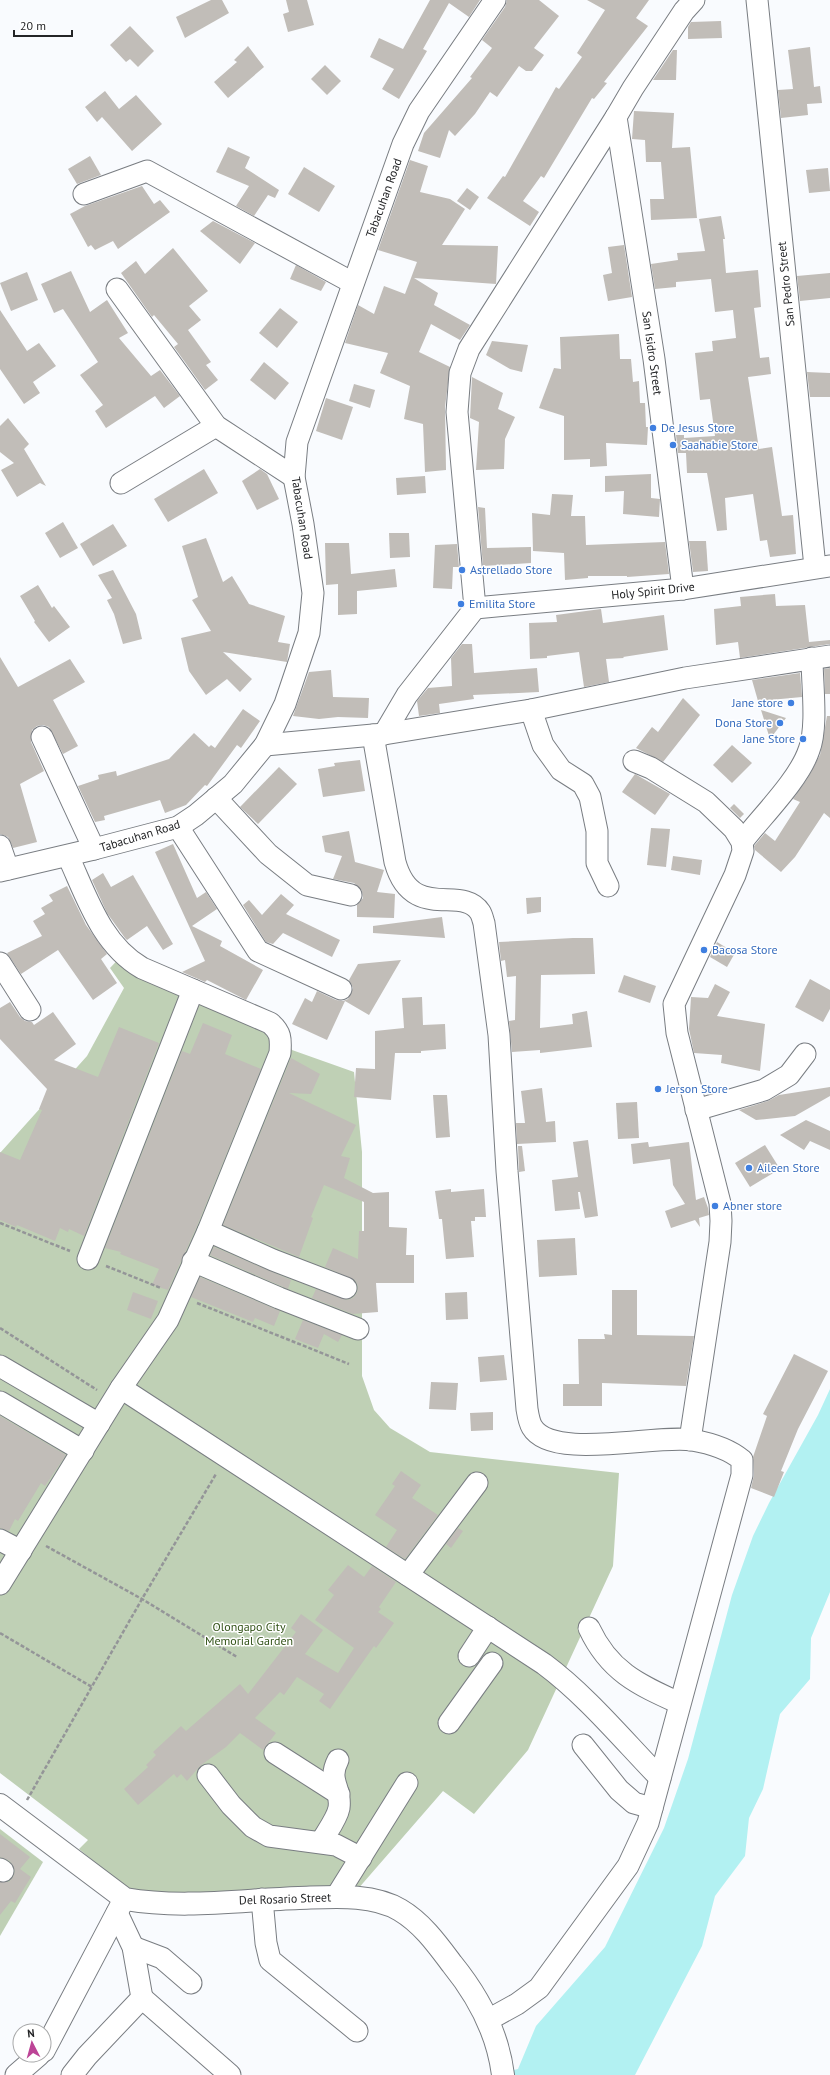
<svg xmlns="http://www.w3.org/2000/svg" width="830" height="2075" viewBox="0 0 830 2075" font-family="'PT Sans',sans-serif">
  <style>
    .green { fill: #bfd0b5 }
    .water { fill: #b2f1f2 }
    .building { fill: #c1bdb8 }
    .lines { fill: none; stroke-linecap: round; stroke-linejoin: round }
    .minor-casing { stroke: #797d82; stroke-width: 23 }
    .major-casing { stroke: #797d82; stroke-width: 24 }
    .path { stroke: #949598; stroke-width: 2.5; stroke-dasharray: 4 2; stroke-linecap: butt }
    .minor { stroke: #fff; stroke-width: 21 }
    .major { stroke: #fff; stroke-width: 22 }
    .shop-dot { fill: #3f7fe0; stroke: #fff; stroke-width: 1.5 }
    .labels { text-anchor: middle; stroke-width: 3; stroke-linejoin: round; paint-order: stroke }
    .street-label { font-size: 12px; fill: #242527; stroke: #fff }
    .shop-label { font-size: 12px; fill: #366cbe; stroke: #fff; text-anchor: start }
    .park-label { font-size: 12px; fill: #325218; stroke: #fff }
  </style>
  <rect width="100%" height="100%" fill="#f9fbfe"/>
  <g class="green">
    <polygon points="126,951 286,1037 292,1050 354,1072 362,1152 362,1376 374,1410 390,1428 430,1452 619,1473 613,1566 528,1750 474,1814 443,1791 357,1890 137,1898 79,1849 88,1840 0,1773 0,1153 87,1056 124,988 110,968"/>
    <polygon points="0,1829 43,1862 0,1936"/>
  </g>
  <polygon class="water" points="830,1389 830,1592 811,1638 810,1679 780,1714 763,1789 749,1818 745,1856 715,1896 702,1946 635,2075 495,2075 518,2069 536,2026 605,1947 664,1828 688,1759 732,1595 753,1536 769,1503 818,1415"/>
  <g class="building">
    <polygon points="211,0 222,0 229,13 185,38 176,17"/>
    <polygon points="286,0 307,0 314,25 288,32 283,14 289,12"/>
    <polygon points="430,0 480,0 469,17 449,3 423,49 427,51 399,99 382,89 394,69 370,57 379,38 403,49"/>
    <polygon points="507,0 539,0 559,16 534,48 544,55 532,71 526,71 519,66 497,97 490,92 475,114 455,136 449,130 440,158 418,151 424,133 472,78 470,77 492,48 482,40 505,7"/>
    <polygon points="587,0 649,0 636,18 648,26 604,82 607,83 594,99 592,98 544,178 541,176 523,201 539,212 530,226 487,198 503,176 505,177 556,87 559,89 582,57 577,53 605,10"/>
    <polygon points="721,21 722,38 688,39 688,27 691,22"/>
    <polygon points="130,26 154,51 138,67 130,59 126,62 110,45"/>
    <polygon points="248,46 264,67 228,98 214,82 237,62 234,60"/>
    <polygon points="810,47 814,87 820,86 822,103 807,104 808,115 781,118 778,90 793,89 788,50"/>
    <polygon points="673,50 677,50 676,80 653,80"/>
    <polygon points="325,65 341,81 327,95 311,79"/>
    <polygon points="105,91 119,109 136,95 162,124 132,151 102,117 97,122 85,107"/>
    <polygon points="634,111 674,113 672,148 690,147 697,218 651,220 650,199 664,199 661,162 646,162 645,140 632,139"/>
    <polygon points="228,147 250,157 245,168 279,190 275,198 268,195 254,216 236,206 249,186 216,172"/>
    <polygon points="90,156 101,175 77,184 68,169"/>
    <polygon points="410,160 428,166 420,192 450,199 465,209 442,245 498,246 496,284 414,278 438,293 434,305 470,325 460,340 431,324 419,352 450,367 445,407 446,470 425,472 423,424 404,419 410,386 380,373 388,353 345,343 358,305 374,314 384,286 405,294 417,262 378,250"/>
    <polygon points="304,167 335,186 319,212 288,194"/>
    <polygon points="828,168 830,191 809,193 806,170"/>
    <polygon points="142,186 154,204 160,200 170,212 118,249 113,241 95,250 91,245 88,247 70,214 85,206"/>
    <polygon points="467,188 479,197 470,210 457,201"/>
    <polygon points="721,216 725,239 723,239 726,273 758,270 761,307 754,308 760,358 769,357 771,374 748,377 759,449 772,447 782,516 793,515 796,554 770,557 767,540 760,541 753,494 725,498 727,530 717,531 707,473 687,473 686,453 678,453 676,435 684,435 684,438 715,436 710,399 700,400 695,353 713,351 712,341 736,338 733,310 715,312 711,279 676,282 676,287 655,289 651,264 678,260 677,253 705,251 699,219"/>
    <polygon points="213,221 255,243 240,264 200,231"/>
    <polygon points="624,245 632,297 608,301 603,275 612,273 608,247"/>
    <polygon points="173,248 208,291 189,306 201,320 188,330 211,362 206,365 218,380 205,390 174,347 178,344 154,315 152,317 121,273 136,261 145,274"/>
    <polygon points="296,265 326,282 321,291 290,279"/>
    <polygon points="71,271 90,312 107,300 128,333 119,338 151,376 160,370 180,396 164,408 155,396 106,428 95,411 103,405 80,375 98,362 63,309 54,313 41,284"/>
    <polygon points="27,272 38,300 11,311 0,283"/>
    <polygon points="830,273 830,298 800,301 797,276"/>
    <polygon points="280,308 298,322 277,348 259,333"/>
    <polygon points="0,310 27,351 39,343 56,366 33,382 40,393 24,404 0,369"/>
    <polygon points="619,334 620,359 631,359 633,382 639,381 640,403 645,403 646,427 648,427 647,445 606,443 607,466 590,467 590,459 564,460 564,416 539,408 554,368 561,369 560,337"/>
    <polygon points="492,341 528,345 522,372 510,369 486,355"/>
    <polygon points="264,362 289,383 275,400 250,380"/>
    <polygon points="807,372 830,373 830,397 810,397"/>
    <polygon points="472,377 503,393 498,409 515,417 505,439 504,469 476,470 479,422 470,418"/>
    <polygon points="354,384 375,390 370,408 349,401"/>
    <polygon points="326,398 353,407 342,440 316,431"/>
    <polygon points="8,418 29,444 24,449 46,486 40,483 17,497 1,470 14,463 0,452 0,426"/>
    <polygon points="204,469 218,493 168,522 154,499"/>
    <polygon points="260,469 267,474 279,499 257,510 242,481"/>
    <polygon points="651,474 651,498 660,499 659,517 623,514 624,491 605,492 605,476"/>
    <polygon points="425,476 426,493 397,495 396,478"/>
    <polygon points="552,494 573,495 571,516 585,516 586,545 665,542 669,574 627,577 627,576 588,576 588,578 565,580 564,553 533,551 532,513 550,515"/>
    <polygon points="478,507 485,508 487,548 531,547 531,563 483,566"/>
    <polygon points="63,522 78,548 60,558 45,533"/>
    <polygon points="113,524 127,546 93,566 80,544"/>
    <polygon points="389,533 409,533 410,557 390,558"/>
    <polygon points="206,538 223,582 232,576 249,604 285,616 278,642 290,644 287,662 223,652 252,679 240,692 227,679 206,695 189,671 181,638 211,631 192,600 198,597 182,546"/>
    <polygon points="689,541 706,541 708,571 693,572"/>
    <polygon points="325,543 349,543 351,574 395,569 397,587 357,591 357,614 338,615 338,584 326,585"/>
    <polygon points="457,544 459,567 453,567 452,589 433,588 435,545"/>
    <polygon points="113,570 136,614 142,639 123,644 114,614 107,600 112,598 98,575"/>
    <polygon points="38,585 52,608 54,606 70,627 49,642 34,622 35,621 20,596"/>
    <polygon points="775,594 776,606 805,605 809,642 830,640 830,644 740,658 738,642 716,645 714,609 741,606 740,597"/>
    <polygon points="601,609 603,623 664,615 668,650 623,657 624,658 606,659 609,682 584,687 579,652 547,656 547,658 530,659 529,623 557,622 556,615"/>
    <polygon points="462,644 472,644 474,673 537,668 539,692 473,695 474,699 439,704 440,713 419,716 417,701 428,688 452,686 451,658"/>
    <polygon points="0,657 18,687 70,659 85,682 53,700 78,746 63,754 49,727 43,725 37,726 32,730 31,742 44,771 20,784 37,842 13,848 8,837 0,834"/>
    <polygon points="830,668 830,694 825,694 824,669"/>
    <polygon points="331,670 333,697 369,698 368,718 338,717 319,719 293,716 309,672"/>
    <polygon points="800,673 802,697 758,701 752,680"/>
    <polygon points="683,698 700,715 663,762 636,748 652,727 658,732"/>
    <polygon points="243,709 260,721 241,748 237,745 207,786 205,785 186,805 165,813 160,800 104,816 105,820 95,822 78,786 99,779 98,775 116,771 117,776 169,759 194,733 209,747 211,745 215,748"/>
    <polygon points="761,710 786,718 770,739"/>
    <polygon points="827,716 830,716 830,818 824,813 795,857 781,872 755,850 754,846 765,833 775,841 800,802 793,799 807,779 820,755"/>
    <polygon points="732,745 752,763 732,783 713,765"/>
    <polygon points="360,760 365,791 323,797 318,769 335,766 334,763"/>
    <polygon points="279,767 297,784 258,824 240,807"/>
    <polygon points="635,774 670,794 655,815 622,792"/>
    <polygon points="734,804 744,814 740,818 730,808"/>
    <polygon points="651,828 670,829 666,867 647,865"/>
    <polygon points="349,831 355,862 384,870 377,892 395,894 394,918 357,917 357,905 363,898 362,891 354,883 333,879 342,856 325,852 322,836"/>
    <polygon points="173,844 197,898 206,892 217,909 192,926 222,941 220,946 263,970 246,1000 207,980 205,982 182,972 205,961 155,852"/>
    <polygon points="673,856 702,860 700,875 671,870"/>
    <polygon points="103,873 111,887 133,875 173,944 163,950 147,926 127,940 125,938 107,913 92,880"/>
    <polygon points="67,886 86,925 107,954 101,959 117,983 93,1000 58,950 21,974 7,953 42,936 33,921 45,914 41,908 53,901 49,895"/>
    <polygon points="281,894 294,905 286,914 340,940 332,957 283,933 273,944 266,942 243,905 249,900 262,915"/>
    <polygon points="541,897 541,912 527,914 526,898"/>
    <polygon points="442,917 445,938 373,933 373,926"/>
    <polygon points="573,938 593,938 595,974 541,975 540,1028 573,1024 572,1014 587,1011 592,1047 540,1053 540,1050 512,1052 509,1021 515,1020 516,976 507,977 505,960 501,961 499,942"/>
    <polygon points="717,942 735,953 727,967 710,957"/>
    <polygon points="401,960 369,1015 345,1001 327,1040 292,1024 305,998 312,1002 317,991 336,1000 343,1001 348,999 353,988 349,980 358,964"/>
    <polygon points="624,975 656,986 650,1003 618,992"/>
    <polygon points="810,979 830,990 830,1009 823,1022 795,1007"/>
    <polygon points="715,984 730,992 717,1016 765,1024 760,1071 721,1063 722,1055 694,1053 689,1029 691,997 708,998"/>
    <polygon points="422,997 423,1025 445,1024 446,1049 421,1051 421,1053 395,1053 391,1100 354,1097 356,1068 375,1069 375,1031 404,1028 402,998"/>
    <polygon points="10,1002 20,1017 25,1021 32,1022 34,1025 53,1012 76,1044 54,1060 98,1077 119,1027 159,1043 84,1236 69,1229 68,1232 60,1228 55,1241 17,1225 16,1227 0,1220 0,1152 20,1160 42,1110 39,1109 47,1089 0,1039 0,1008"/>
    <polygon points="203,1023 232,1035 225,1054 261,1069 197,1226 168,1290 152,1285 159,1269 120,1254 121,1252 105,1248 182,1051 190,1054"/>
    <polygon points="291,1058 320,1074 311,1094 289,1093 356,1125 341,1156 350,1158 344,1178 373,1193 389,1192 389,1227 407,1228 406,1255 414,1255 414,1283 376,1283 378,1312 353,1314 312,1298 316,1289 347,1300 353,1298 357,1293 358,1286 355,1280 325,1267 333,1248 358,1259 359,1231 364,1231 364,1202 324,1185 311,1217 313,1218 299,1257 223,1225"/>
    <polygon points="830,1087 830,1096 795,1116 756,1120 739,1110 768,1101 779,1095"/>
    <polygon points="542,1088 546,1122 555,1121 556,1142 517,1144 516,1123 525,1123 521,1091"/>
    <polygon points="433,1095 447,1095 450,1137 436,1138"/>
    <polygon points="637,1102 639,1138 618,1139 616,1103"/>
    <polygon points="806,1120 830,1131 830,1150 810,1141 804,1150 780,1135"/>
    <polygon points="588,1140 598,1216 585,1218 580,1192 578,1192 580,1209 555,1211 552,1180 578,1177 573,1142"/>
    <polygon points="648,1142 649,1147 689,1142 696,1200 704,1197 708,1208 709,1215 699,1218 700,1227 695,1220 671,1228 665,1211 685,1204 673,1185 670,1159 633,1164 631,1144"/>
    <polygon points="765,1145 780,1169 750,1187 735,1163"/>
    <polygon points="518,1146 522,1146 525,1171 519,1172"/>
    <polygon points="451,1189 451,1192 484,1189 486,1217 475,1217 475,1221 471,1221 474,1257 446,1259 442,1219 439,1219 435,1191"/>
    <polygon points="575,1238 577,1275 539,1277 537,1240"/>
    <polygon points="214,1247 291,1280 288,1289 210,1255"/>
    <polygon points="200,1277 280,1311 274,1326 255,1318 253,1322 191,1297"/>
    <polygon points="612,1290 637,1290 637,1335 694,1336 686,1386 602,1383 602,1406 563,1406 563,1384 579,1384 578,1339 605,1339 604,1334 612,1335"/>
    <polygon points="133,1292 158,1301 151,1319 127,1310"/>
    <polygon points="467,1292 468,1319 446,1320 445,1293"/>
    <polygon points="303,1320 342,1335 338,1342 324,1334 318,1348 295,1339"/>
    <polygon points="794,1354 828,1371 798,1429 781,1471 784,1472 774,1497 751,1488 754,1475 753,1457 767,1416 763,1414"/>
    <polygon points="504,1355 507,1380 480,1382 478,1357"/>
    <polygon points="431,1382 458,1383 456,1410 429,1409"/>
    <polygon points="493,1412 493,1430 471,1431 470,1413"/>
    <polygon points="0,1416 66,1455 45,1486 41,1483 18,1521 15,1519 9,1531 0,1528"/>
    <polygon points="401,1471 421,1485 412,1498 438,1515 405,1559 386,1547 397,1530 375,1515 395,1486 392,1484"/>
    <polygon points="458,1528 463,1531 451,1548 446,1544"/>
    <polygon points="348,1565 364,1577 372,1566 396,1582 379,1607 381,1609 378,1612 394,1623 376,1648 374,1646 330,1709 319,1701 324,1694 297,1677 284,1695 280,1692 255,1718 276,1733 263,1750 240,1733 226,1747 200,1766 187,1781 181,1774 177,1778 174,1774 138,1805 124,1789 148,1767 146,1765 156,1755 153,1752 181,1726 186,1731 240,1684 248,1694 296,1632 291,1628 301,1614 323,1630 305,1654 338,1673 354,1648 315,1620 334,1595 328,1590"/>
    <polygon points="0,1834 30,1857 20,1869 31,1877 15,1903 11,1901 0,1915 0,1882 9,1882 13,1877 15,1871 10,1861 0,1857"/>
  </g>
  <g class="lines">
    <defs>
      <g id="minor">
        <polyline points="757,0 815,567"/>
        <polyline points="616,117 654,359 683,589"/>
        <polyline points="84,194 147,171 353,283"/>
        <polyline points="117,289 216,426 294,477"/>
        <polyline points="121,483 216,426"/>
        <polyline points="475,608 683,589 829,566"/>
        <polyline points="531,710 543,745 561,770 583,784 590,797 597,831 597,863 608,886"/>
        <polyline points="384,734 407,695 475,608 457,412 460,373 469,349 616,117 633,88 684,11 694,0"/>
        <path d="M373,735L395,862C412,923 462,884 480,912C482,915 483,920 484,923L499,1035L507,1171L527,1409C528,1415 529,1422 532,1427C552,1461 657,1434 692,1440C709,1443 729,1449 742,1460V1475L648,1823L628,1866L539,1988L517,2004L488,2020"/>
        <polyline points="42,737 94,849"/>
        <polyline points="265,745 384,734 531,710 685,678 830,656"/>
        <polyline points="634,761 651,768 706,802 734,829 742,842 743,851 735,875 674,1004 677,1033 720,1203 721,1221 720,1242 690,1440"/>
        <polyline points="216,798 268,854 307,885 351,895"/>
        <polyline points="178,827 258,951 341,989"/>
        <path d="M742,842C762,816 799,780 809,750C818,727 812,684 812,658"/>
        <polyline points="0,846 8,869"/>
        <polyline points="0,871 94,849 178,827 196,815 233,784 265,745 285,704 309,633 313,593 303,524 294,477 297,442 403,144 419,111 495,0"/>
        <polyline points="0,963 30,1010"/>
        <polyline points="696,1110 764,1090 789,1075 805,1054"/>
        <polyline points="208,1231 273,1260 346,1288"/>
        <polyline points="88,1259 193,990"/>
        <polyline points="193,1261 279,1298 358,1329"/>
        <polyline points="0,1366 99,1424"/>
        <path d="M121,1388L544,1664C587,1696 623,1740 660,1778"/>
        <polyline points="0,1402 83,1451"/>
        <polyline points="0,1540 21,1551"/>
        <polyline points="408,1575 477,1483"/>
        <path d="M0,1584L121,1388L168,1320L208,1231L280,1053C281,1039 281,1032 270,1023L142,968C101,944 87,897 68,856"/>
        <path d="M589,1628C609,1671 637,1684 679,1703"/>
        <polyline points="469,1656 488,1627"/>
        <polyline points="449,1723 492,1663"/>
        <polyline points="583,1745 619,1790 634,1803 652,1808"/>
        <polyline points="275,1753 339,1794"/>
        <polyline points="208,1775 231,1805 253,1827 269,1836 336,1845 361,1858"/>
        <path d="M321,1842C326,1833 337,1819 339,1808C342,1787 327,1781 338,1760"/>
        <polyline points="0,1869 3,1871"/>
        <polyline points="336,1897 407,1783"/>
        <polyline points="262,1899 266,1943 270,1960 357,2031"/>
        <polyline points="133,1947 162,1958 191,1983"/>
        <polyline points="142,1998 230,2075"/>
        <polyline points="44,2051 122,1903"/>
        <polyline points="16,2075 39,2055"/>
        <polyline points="72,2075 87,2056 142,1998 133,1947 117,1913"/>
      </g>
      <path id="major" d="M0,1805L125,1899C182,1909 241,1900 299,1898C331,1897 372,1893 400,1910C422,1923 437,1944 452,1964C478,1996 498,2034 503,2075"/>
    </defs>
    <use href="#minor" class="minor-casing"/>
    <use href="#major" class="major-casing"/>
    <g class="path">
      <polyline points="0,1223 70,1251"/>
      <polyline points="106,1266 161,1288"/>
      <polyline points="197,1303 349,1364"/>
      <polyline points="0,1328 97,1390"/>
      <polyline points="46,1546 142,1599 237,1657"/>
      <polyline points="0,1633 92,1687"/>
      <polyline points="27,1800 142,1599 216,1474"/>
    </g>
    <use href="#minor" class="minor"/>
    <use href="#major" class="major"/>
  </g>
  <g class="shop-dot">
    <circle cx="653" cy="428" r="4"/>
    <circle cx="673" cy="445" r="4"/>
    <circle cx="462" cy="570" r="4"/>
    <circle cx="461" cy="604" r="4"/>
    <circle cx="791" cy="703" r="4"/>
    <circle cx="780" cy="723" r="4"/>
    <circle cx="803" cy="739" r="4"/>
    <circle cx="704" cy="950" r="4"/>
    <circle cx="658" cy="1089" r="4"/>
    <circle cx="749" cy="1168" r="4"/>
    <circle cx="715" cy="1206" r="4"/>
  </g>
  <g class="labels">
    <g class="street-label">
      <text transform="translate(384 198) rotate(-70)" y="4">Tabacuhan Road</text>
      <text transform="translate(786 284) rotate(-96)" y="4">San Pedro Street</text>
      <text transform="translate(652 353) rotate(82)" y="4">San Isidro Street</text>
      <text transform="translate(302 518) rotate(81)" y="4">Tabacuhan Road</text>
      <text transform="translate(653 591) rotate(-6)" y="4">Holy Spirit Drive</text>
      <text transform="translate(140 836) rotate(-17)" y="4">Tabacuhan Road</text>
      <text transform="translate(285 1899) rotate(-2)" y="4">Del Rosario Street</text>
    </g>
    <g class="shop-label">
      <text x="661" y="432">De Jesus Store</text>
      <text x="681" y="449">Saahabie Store</text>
      <text x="470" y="574">Astrellado Store</text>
      <text x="469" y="608">Emilita Store</text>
      <text x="783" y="707" text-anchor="end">Jane store</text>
      <text x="772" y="727" text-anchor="end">Dona Store</text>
      <text x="795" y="743" text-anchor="end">Jane Store</text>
      <text x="712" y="954">Bacosa Store</text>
      <text x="666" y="1093">Jerson Store</text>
      <text x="757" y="1172">Aileen Store</text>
      <text x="723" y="1210">Abner store</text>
    </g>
    <g class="park-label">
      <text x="249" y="1631">Olongapo City<tspan x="249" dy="14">Memorial Garden</tspan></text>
    </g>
  </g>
  <g transform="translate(32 2043) rotate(354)"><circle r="19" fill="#ffffff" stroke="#a7a8a9"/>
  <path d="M0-3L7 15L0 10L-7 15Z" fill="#bd4497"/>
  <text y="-6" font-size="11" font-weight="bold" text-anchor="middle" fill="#242527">N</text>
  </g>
  <path d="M14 30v6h58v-6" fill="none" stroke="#242527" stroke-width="2"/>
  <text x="20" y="30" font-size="12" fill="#242527" stroke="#ffffff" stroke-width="3" paint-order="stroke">20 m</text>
</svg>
